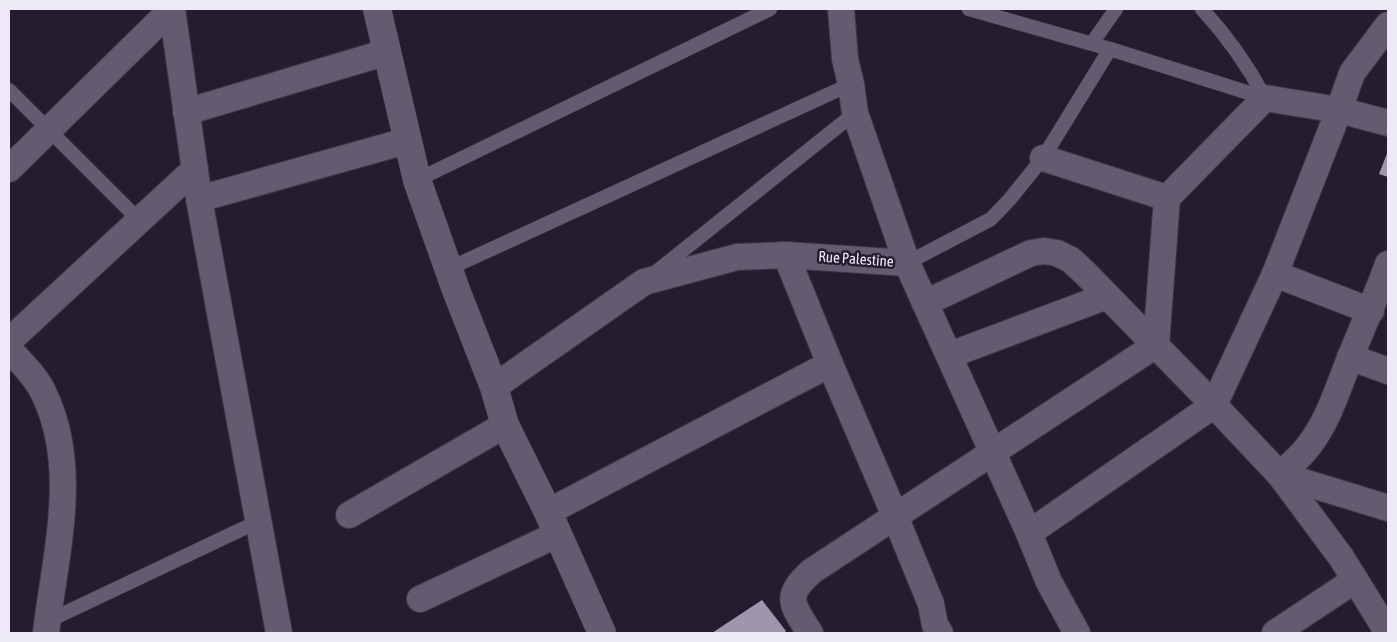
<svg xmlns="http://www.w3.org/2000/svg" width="1397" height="642" viewBox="0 0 1397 642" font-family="'Asap Condensed',sans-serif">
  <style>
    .building { fill: #9f96ae }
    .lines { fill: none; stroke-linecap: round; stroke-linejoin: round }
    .service-casing { stroke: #3f3848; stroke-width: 15 }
    .minor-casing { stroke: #3f3848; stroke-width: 28 }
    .tertiary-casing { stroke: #3f3848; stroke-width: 29 }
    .service { stroke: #645b71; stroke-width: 14 }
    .minor { stroke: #645b71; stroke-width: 26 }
    .tertiary { stroke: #645b71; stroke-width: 28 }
    .labels { text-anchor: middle; stroke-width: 5; stroke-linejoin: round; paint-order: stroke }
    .street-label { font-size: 15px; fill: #eee9f6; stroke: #251c2f }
  </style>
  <rect width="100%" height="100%" fill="#251c2f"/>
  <g class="building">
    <polygon points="1388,151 1388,177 1379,174"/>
    <polygon points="762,600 786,631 784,633 712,633"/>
  </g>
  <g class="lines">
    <defs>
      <g id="service">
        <polyline points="969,9 1110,49 1265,98"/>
        <path d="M1202,9C1227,36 1248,66 1265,98"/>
        <polyline points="1092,43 1116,9"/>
        <polyline points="9,90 139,220"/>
        <polyline points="417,180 770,9"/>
        <polyline points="907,263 991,219 1010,199 1043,158 1110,49"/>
        <polyline points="448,269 851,84"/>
        <polyline points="656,272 855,113"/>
        <polyline points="48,621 259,521"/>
      </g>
      <g id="minor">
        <polyline points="172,9 199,199 279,633"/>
        <polyline points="841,9 845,59 851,84 855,113 907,263"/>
        <polyline points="186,112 387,52"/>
        <polyline points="1043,158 1167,198"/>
        <polyline points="9,169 172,9"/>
        <polyline points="199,199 406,141"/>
        <polyline points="786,255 830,364 895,516 931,604 935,625 940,633"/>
        <path d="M1388,264C1377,295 1363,325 1351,356C1338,387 1329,421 1307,448C1299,458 1289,466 1280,475L1388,508"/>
        <polyline points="1275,274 1371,311"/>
        <polyline points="925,303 1031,253 1044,251 1057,253 1071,260 1085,273 1214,405 1280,475 1341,557 1388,633"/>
        <polyline points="9,341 195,169"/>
        <path d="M9,349C21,363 37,377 44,394C80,468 55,555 46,633"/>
        <polyline points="950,355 1107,296"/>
        <polyline points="1350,357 1388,371"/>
        <polyline points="494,387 644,282 737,257 786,255 907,263 1029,533 1049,582 1077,633"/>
        <polyline points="548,512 830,364"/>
        <polyline points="349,515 505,425"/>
        <polyline points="1029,533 1214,405 1275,274 1339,110 1352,73 1388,25"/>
        <polyline points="420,599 558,534"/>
        <path d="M810,633C792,604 783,597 812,571L1156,345L1167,198L1265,98L1339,110L1388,123"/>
        <polyline points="1275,633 1355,580"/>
      </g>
      <polyline id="tertiary" points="377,9 417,180 456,290 494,387 505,425 548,512 602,633"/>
    </defs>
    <use href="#service" class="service-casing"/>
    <use href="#minor" class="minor-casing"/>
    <use href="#tertiary" class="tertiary-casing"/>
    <use href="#service" class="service"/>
    <use href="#minor" class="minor"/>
    <use href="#tertiary" class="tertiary"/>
  </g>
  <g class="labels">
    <g class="street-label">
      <text transform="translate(856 259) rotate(4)" y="5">Rue Palestine</text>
    </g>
  </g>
  <rect width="1397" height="642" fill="none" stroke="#eee9f6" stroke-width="20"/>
</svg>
